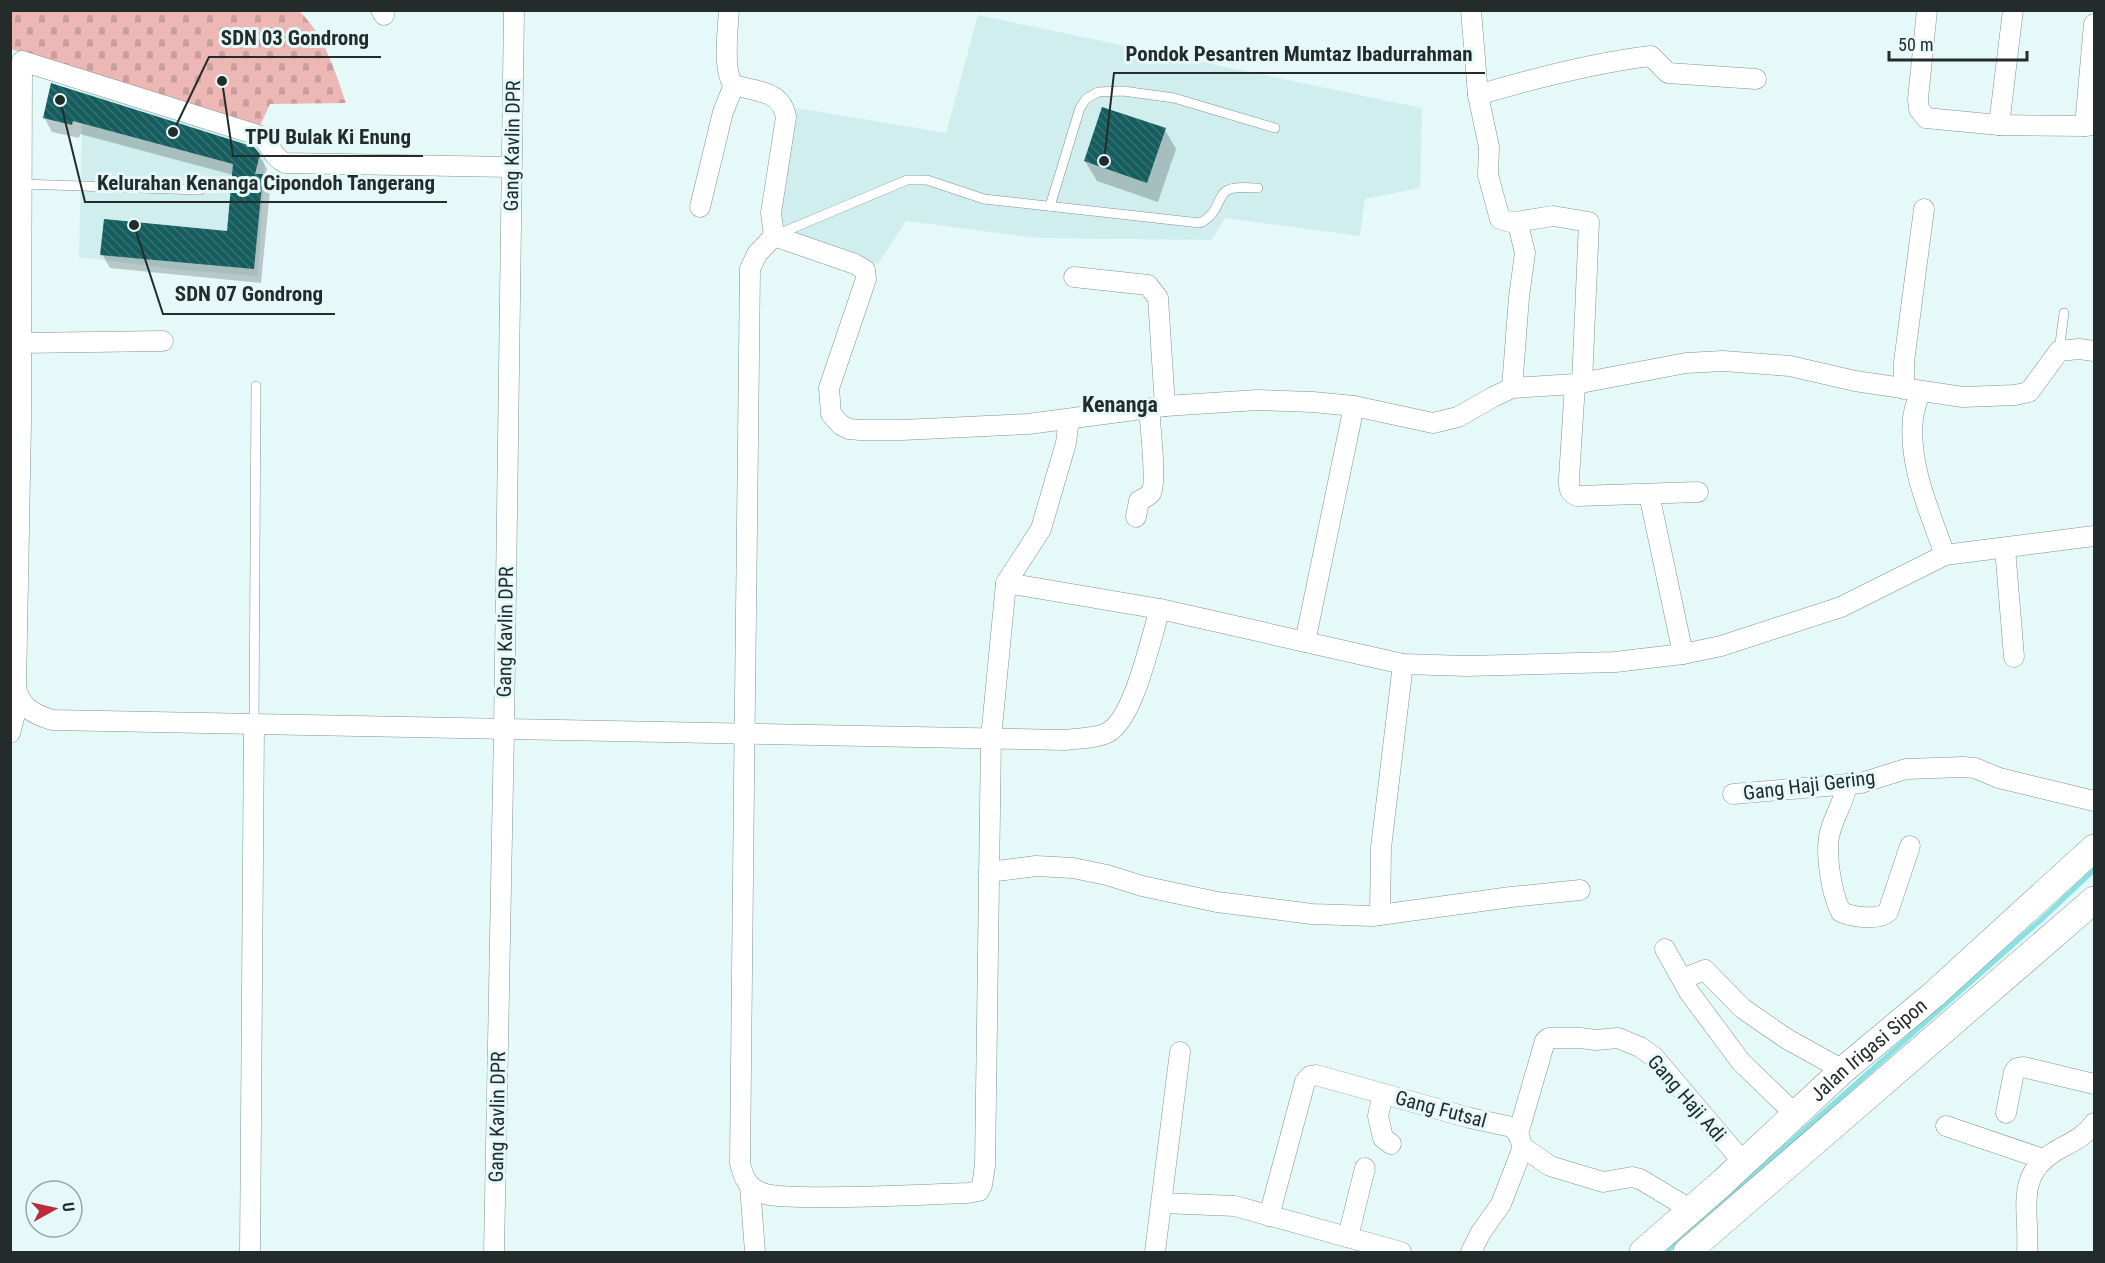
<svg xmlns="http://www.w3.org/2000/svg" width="2105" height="1263" viewBox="0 0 2105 1263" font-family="'Roboto Condensed',sans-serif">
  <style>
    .built { fill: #d1eeef }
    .cemetery { fill: url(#cemetery-stones) }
    .shadow { fill: #0003 }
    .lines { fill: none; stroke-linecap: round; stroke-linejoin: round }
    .stream { stroke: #89e0e2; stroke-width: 5 }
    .building { fill: url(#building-back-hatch) }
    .lane-casing { stroke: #819293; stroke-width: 10 }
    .street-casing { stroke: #819293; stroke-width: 21 }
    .secondary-casing { stroke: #819293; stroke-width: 28 }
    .lane { stroke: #fff; stroke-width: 9 }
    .street { stroke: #fff; stroke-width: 20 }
    .secondary { stroke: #fff; stroke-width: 27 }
    .labels { text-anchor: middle; stroke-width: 6; stroke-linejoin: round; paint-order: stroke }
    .street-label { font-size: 20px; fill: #242b2b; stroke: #e6f9f9 }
    .quarter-label { font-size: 22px; font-weight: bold; fill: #242b2b; stroke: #e6f9f9 }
    .leader { fill: none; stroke: #242b2b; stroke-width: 2 }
    .callout-dot { fill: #242b2b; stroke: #e6f9f9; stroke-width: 2 }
    .callout-label { font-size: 21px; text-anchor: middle; font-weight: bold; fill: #242b2b; stroke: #e6f9f9; stroke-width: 6; stroke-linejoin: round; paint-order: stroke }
  </style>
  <defs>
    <pattern id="cemetery-stones" width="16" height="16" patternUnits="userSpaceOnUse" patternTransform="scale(1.5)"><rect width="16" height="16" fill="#ecb7b5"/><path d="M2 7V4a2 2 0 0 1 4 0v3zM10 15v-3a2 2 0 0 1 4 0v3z" fill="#ca9e9c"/></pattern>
    <pattern id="building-back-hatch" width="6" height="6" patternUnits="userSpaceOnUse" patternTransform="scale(1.5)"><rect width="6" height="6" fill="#155d5f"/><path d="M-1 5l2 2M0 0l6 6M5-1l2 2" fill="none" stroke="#377172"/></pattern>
  </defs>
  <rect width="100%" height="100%" fill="#e6f9f9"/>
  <g class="built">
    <polygon points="978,15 1422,108 1420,188 1365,199 1360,236 1225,218 1212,240 1037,238 906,221 878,264 796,239 777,227 796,108 946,133"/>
    <polygon points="83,87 266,139 258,276 183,270 79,257"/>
  </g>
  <path class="cemetery" d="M11,11H299C324,34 335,71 346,103L270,104L257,132L11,49Z"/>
  <g class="shadow">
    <polygon points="52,85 259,155 267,169 264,180 270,190 261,283 110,268 102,254 228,232 233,175 80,134 79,138 52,132 44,117"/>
    <polygon points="1165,130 1176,149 1158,202 1097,181 1085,161"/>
  </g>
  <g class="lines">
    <polyline class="stream" points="1666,1252 2043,918 2094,870"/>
  </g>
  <g class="building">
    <polygon points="51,83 254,147 260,154 255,174 263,174 254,269 100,255 104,219 227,231 233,164 73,121 72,125 43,118"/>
    <polygon points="1102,107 1166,128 1147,183 1084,161"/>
  </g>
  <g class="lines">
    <defs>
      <g id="lane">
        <polyline points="22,184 200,190"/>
        <polyline points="1050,206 1080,108 1086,99 1098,92 1123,91 1174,98 1275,128"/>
        <path d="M776,235L907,180H927L984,199L1200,223C1220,214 1217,194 1228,190C1236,186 1248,188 1258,188"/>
        <polyline points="2059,351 2064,313"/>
        <polyline points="254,725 256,386"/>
      </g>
      <g id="street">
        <polyline points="381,10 384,15"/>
        <path d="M729,10C728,28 722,72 734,85C757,92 781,90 786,117L771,213L774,236"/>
        <polyline points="1471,10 1478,95 1489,147 1488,175 1500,219 1518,224 1525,253 1519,297 1512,388"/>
        <polyline points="1927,10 1918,99 1919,109 1926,118 1999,125 2085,126 2094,125"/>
        <path d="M1478,95C1535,78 1592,63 1651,56L1668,73L1756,79"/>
        <polyline points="1999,125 2013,10"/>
        <polyline points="2085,126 2094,24"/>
        <path d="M511,167L285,163C272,157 271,145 261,136L22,61L21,423L16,687C20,707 33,714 52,720L1065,740C1078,738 1095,739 1107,733C1134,720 1151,637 1160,609"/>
        <polyline points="700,207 723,112 734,85"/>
        <polyline points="1515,222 1553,216 1589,222 1582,383"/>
        <path d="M774,236L757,254L750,269C745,567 744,865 740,1163C743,1176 747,1187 760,1192C772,1198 792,1196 806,1197C860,1198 914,1195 968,1193L979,1191L982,1185L985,1166L991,738L1006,583L1041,529L1066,443L1069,419"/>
        <polyline points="774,236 855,264 865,270 866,279 829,388 831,414 841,425 849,429 860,430 902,430 1028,424 1165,406 1258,400 1313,402 1354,406 1433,423 1458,417 1493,397 1512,388 1575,384 1686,363 1723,361 1790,366 1855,381 1963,397 2015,395 2029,392 2059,351 2079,349 2094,351"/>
        <polyline points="1074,277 1148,285 1158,298 1165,406"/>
        <polyline points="21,343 163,341"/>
        <path d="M1575,384L1569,478C1569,487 1568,492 1577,496L1698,492"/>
        <polyline points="1904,389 1904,362 1924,209"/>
        <path d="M1920,391C1918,400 1914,409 1913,418C1908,466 1930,512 1945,555"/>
        <polyline points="1649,494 1683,654"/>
        <path d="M1136,517L1139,501C1143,499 1148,496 1151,493C1157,483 1150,423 1149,408"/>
        <polyline points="2005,548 2014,657"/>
        <polyline points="1006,583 1160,609 1403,664 1467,666 1615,662 1683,654 1721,646 1841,607 1945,555 2094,536"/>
        <polyline points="1305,642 1354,406"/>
        <polyline points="10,733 19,699"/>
        <path d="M1847,784C1844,802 1836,812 1831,829C1824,849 1831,893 1841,912C1853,917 1878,921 1888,912L1910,846"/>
        <polyline points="1733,794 1861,783 1906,769 1963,767 1975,768 1999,778 2094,801"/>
        <polyline points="989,872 1036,866 1073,868 1107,875 1142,886 1217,902 1312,914 1372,916 1511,897 1580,890"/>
        <polyline points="1380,915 1381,848 1403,664"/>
        <polyline points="1665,949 1689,992 1741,1062 1795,1114"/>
        <polyline points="1682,979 1705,970 1742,1008 1787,1039 1843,1070"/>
        <polyline points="1383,1094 1378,1116 1383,1138 1391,1144"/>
        <polyline points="2006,1113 2014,1072 2017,1068 2023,1067 2094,1084"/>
        <polyline points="1946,1126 2043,1159"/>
        <polyline points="1518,1134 1545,1041 1549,1038 1580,1038 1596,1040 1618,1038 1640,1047 1654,1057 1743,1162"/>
        <polyline points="750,1186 755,1252"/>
        <polyline points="1162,1203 1235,1206 1401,1252"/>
        <polyline points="1269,1216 1305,1082 1310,1076 1316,1075 1470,1118 1512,1127 1518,1134 1523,1147 1550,1166 1603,1182 1632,1177 1640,1179 1690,1209"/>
        <polyline points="1348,1237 1365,1168"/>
        <polyline points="250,1252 254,725"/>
        <polyline points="494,1252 504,730 514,10"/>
        <path d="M1155,1252C1163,1186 1171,1119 1180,1052"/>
        <polyline points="1471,1252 1481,1232 1501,1204 1523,1147"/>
        <path d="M2027,1252C2030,1212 2014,1177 2054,1152C2069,1143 2084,1138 2094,1123"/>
      </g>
      <g id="secondary">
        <path id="s1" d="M1643,1252L1723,1182L1843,1070L1933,995L2094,848"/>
        <polyline points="1687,1252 2094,900"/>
      </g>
    </defs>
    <use href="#lane" class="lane-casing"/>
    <use href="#street" class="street-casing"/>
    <use href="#secondary" class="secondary-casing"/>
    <use href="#lane" class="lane"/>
    <use href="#street" class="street"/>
    <use href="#secondary" class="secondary"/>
  </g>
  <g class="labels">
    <g class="street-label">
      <text transform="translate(512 146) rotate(-89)" y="7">Gang Kavlin DPR</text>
      <text transform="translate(505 632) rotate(-89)" y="7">Gang Kavlin DPR</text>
      <text transform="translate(1809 785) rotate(-7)" y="7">Gang Haji Gering</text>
      <text dy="7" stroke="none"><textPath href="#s1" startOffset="303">Jalan Irigasi Sipon</textPath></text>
      <text transform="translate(1687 1098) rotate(49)" y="7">Gang Haji Adi</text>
      <text transform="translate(1441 1109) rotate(15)" y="7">Gang Futsal</text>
      <text transform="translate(497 1117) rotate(-89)" y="7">Gang Kavlin DPR</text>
    </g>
    <g class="quarter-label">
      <text x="1120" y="412">Kenanga</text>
    </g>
  </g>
  <path class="leader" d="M173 132L209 57H381M1104 161L1114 73H1485M222 81L233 156H423M60 100L85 202H447M134 225L163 314H335"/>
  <g class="callout-dot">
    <circle cx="173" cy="132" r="6"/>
    <circle cx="1104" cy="161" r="6"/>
    <circle cx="222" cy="81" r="6"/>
    <circle cx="60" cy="100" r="6"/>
    <circle cx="134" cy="225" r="6"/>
  </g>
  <g class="callout-label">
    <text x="295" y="45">SDN 03 Gondrong</text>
    <text x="1299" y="61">Pondok Pesantren Mumtaz Ibadurrahman</text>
    <text x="328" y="144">TPU Bulak Ki Enung</text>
    <text x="266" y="190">Kelurahan Kenanga Cipondoh Tangerang</text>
    <text x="249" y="301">SDN 07 Gondrong</text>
  </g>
  <rect width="2105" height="1263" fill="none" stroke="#242b2b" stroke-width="24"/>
  <g transform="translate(54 1209) rotate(82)"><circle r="28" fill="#e6f9f9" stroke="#98a7a7" stroke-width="1.5"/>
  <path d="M0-4.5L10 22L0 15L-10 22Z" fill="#bc2b39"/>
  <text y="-9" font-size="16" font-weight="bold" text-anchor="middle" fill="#242b2b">U</text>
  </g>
  <path d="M1889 51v9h138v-9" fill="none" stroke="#242b2b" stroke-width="3"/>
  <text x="1898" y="51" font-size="18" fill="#242b2b" stroke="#e6f9f9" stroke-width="4.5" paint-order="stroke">50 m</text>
</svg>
